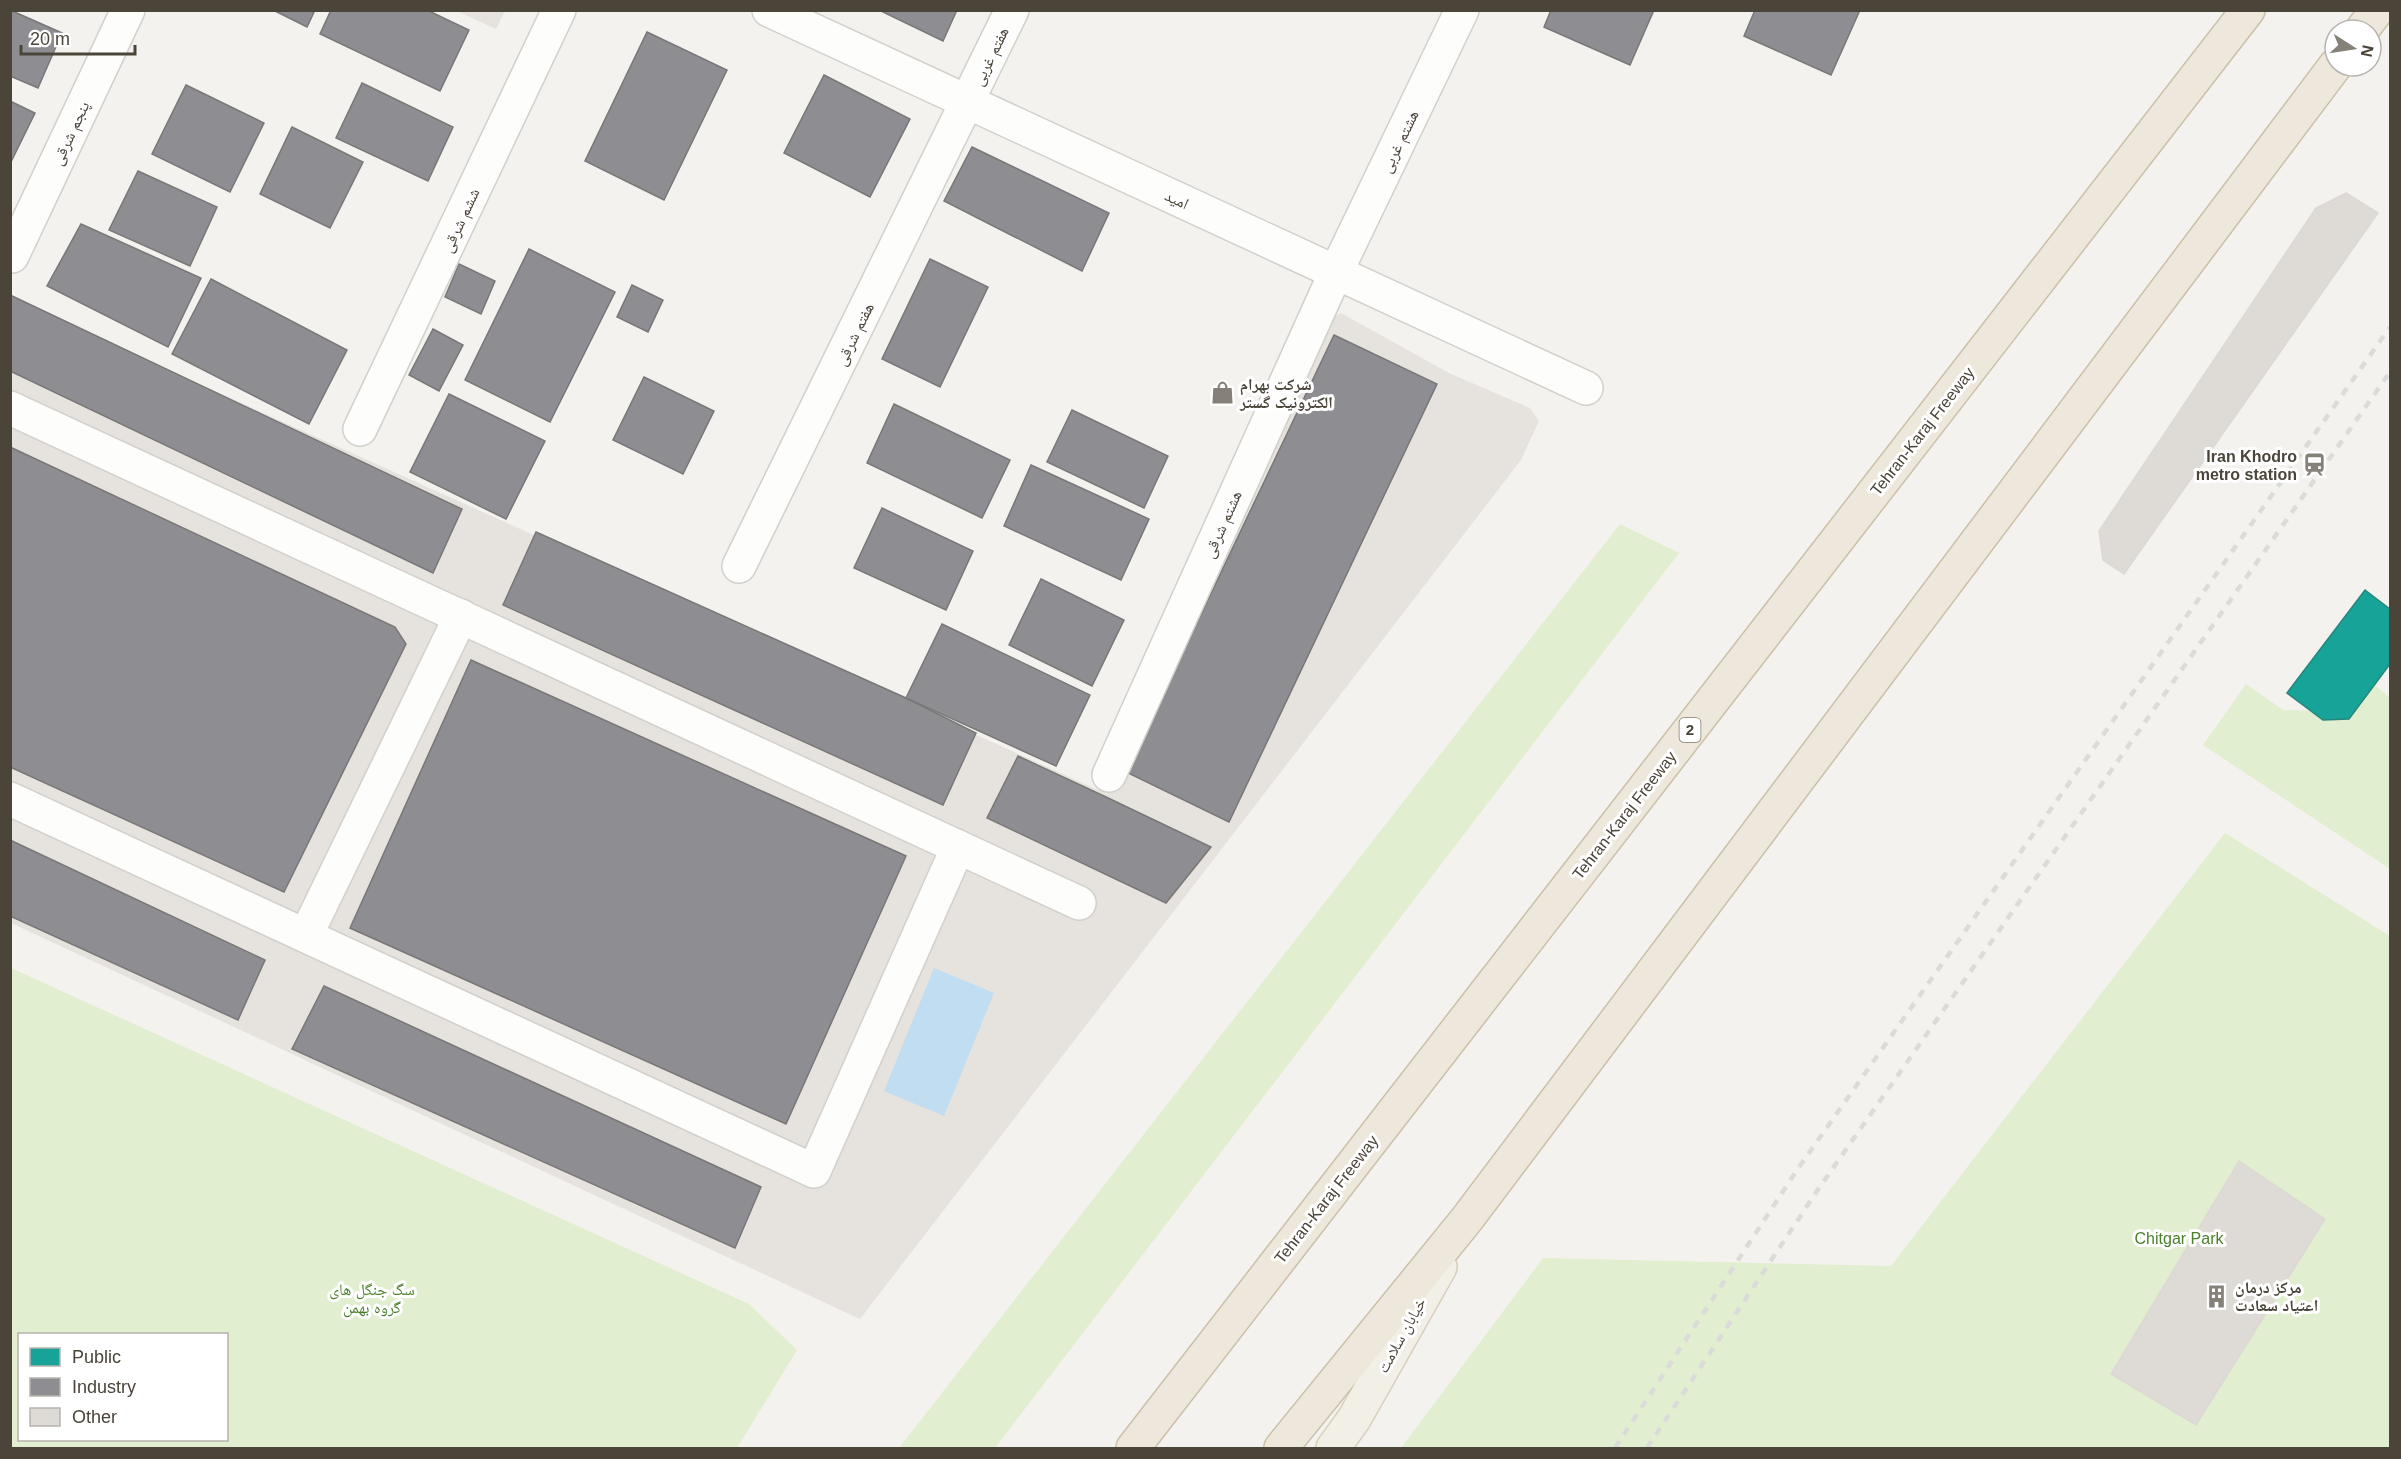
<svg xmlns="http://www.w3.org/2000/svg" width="2401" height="1459" viewBox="0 0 2401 1459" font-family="Arial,'Noto Naskh Arabic',sans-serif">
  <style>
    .industrial { fill: #e6e2de }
    .green { fill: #e1eecf; fill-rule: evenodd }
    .water { fill: #c0ddf1 }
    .public { fill: #17a398; stroke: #27867c; stroke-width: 1.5 }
    .industry { fill: #8d8d92; stroke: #797777; stroke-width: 1.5 }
    .building { fill: #dedbd6; stroke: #dcd9d4; stroke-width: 1.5 }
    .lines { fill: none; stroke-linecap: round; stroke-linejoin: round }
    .minor-casing { stroke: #d2d0cb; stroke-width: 36 }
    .major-casing { stroke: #d6cebb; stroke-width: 36 }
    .highway-casing { stroke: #ccbfa9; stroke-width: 36 }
    .minor { stroke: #fdfdfc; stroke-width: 33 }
    .major { stroke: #f2efe6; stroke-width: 33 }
    .highway { stroke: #ede8db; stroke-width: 33 }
    .rail { stroke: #dbdbda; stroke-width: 4.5; stroke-dasharray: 8 8; stroke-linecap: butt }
    .labels { text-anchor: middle; stroke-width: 6; stroke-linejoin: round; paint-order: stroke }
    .shield { fill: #fff; stroke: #817c74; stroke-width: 1.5 }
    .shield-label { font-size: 15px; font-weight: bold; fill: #4b4439 }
    .street-label { font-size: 16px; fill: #4b4439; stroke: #fff }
    .poi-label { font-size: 16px; font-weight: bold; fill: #4b4439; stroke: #fff; text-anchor: start }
    .park-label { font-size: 16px; fill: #4a7f2a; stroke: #fff }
  </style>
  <rect width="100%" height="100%" fill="#f4f2ee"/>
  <g class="industrial">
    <polygon points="457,11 505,10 505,11 496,29"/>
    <polygon points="11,299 1107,794 1325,321 1341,313 1449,373 1530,408 1539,421 1521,460 860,1319 11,923"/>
  </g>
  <g class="green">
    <polygon points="1620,524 1679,553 995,1448 899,1448"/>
    <polygon points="2355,671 2390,697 2390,869 2203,745 2246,684 2283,710 2320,711"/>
    <polygon points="2225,833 2390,936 2390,1448 1401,1448 1543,1258 1891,1266"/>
    <path d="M11,968L749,1304L797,1350L737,1448H11ZM20,1334H226V1440H20Z"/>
  </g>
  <polygon class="water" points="934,968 994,993 944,1116 884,1091"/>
  <polygon class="public" points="2365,590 2390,609 2390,664 2349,719 2323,720 2287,693"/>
  <g class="industry">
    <polygon points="10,10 62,33 38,88 10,76"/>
    <polygon points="273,10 315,10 307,27"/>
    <polygon points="331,10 427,10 469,30 440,91 320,34"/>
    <polygon points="879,10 957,10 943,41"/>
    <polygon points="1551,10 1654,10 1630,65 1544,27"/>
    <polygon points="1755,10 1860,10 1831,75 1744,36"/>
    <polygon points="647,32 727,70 664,200 585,161"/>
    <polygon points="824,75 910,119 870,197 784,153"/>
    <polygon points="362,83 453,127 428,181 336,138"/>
    <polygon points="186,85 264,123 230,192 152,154"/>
    <polygon points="10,101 35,113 10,164"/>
    <polygon points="292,127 363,162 330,228 260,194"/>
    <polygon points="972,147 1109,213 1082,271 944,201"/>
    <polygon points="138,171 217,207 190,266 109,230"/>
    <polygon points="81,224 201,278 168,347 47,286"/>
    <polygon points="529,249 615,292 550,422 465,380"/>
    <polygon points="930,259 988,287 940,387 882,359"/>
    <polygon points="459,264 495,281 481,314 445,297"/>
    <polygon points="211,279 347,350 309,424 172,354"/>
    <polygon points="632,285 663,300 648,332 617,317"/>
    <polygon points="10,295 462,509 433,573 10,371"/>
    <polygon points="433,329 463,345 439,391 409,375"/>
    <polygon points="1334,335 1437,384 1229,822 1126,772"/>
    <polygon points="644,377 714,411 683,474 613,440"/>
    <polygon points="449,394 545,441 506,519 410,472"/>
    <polygon points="894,404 1010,460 982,518 867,463"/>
    <polygon points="1072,410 1168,456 1144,508 1047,462"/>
    <polygon points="10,447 395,627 406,644 284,892 10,767"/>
    <polygon points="1031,465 1149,519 1121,580 1004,526"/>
    <polygon points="882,508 973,551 946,610 854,568"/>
    <polygon points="536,532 906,698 976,733 943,805 503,605"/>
    <polygon points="1041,579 1124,620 1092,686 1009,645"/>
    <polygon points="942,624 1090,695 1056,766 906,698"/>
    <polygon points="471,660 906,856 786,1124 350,928"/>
    <polygon points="1018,756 1106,797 1211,847 1166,903 987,818"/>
    <polygon points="10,840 265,960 238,1020 10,916"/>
    <polygon points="324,986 761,1187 735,1248 292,1049"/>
  </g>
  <g class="building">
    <polygon points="2346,193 2378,213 2124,574 2103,560 2099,531 2316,208"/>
    <polygon points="2239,1161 2325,1219 2196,1425 2111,1374"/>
  </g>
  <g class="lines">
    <defs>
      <g id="minor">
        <polyline points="769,10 1586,388"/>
        <polyline points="12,256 128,10"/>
        <polyline points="10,408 1079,903"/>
        <polyline points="360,429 559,10"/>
        <polyline points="739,566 1012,10"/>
        <polyline points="1109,775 1336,272 1462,10"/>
        <polyline points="10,799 814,1171 958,847"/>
        <polyline points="306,935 461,616"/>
      </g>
      <polyline id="major" points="1333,1448 1354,1419 1440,1267"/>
      <g id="highway">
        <polyline points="2362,30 2377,10"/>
        <polyline points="1133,1448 2248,10"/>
        <polyline points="1281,1448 1467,1219 2335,66"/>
      </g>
    </defs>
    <use href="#minor" class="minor-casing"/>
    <use href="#major" class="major-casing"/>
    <use href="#highway" class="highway-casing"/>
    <use href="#minor" class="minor"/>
    <use href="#major" class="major"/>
    <use href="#highway" class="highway"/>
    <g class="rail">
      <polyline points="1615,1448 1797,1170 2390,327"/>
      <polyline points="1647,1448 1819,1188 2390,372"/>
    </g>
  </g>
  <defs>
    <symbol id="shop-bare" viewBox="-9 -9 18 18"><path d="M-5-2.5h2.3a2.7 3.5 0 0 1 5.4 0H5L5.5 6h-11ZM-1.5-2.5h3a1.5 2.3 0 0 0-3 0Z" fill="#868178" stroke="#fff" stroke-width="2.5" paint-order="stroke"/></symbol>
    <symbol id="station-bare" viewBox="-9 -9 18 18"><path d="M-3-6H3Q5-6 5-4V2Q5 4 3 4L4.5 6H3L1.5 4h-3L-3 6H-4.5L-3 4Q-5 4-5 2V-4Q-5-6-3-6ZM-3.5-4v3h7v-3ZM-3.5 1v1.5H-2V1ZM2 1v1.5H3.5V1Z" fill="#868178" stroke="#fff" stroke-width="2.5" paint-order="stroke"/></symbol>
    <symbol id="building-bare" viewBox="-9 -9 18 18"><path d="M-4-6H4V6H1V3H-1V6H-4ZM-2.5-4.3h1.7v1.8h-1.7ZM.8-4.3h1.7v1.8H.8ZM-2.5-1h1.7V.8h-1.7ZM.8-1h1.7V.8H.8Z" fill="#868178" stroke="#fff" stroke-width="2.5" paint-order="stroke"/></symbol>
  </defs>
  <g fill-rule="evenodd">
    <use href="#shop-bare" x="1206" y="376" width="33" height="33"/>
    <use href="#station-bare" x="2298" y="448" width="33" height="33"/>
    <use href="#building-bare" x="2200" y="1280" width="33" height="33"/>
  </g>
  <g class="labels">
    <rect class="shield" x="1679.5" y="718" width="21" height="24" rx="4.5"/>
    <g class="shield-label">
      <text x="1690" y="735">2</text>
    </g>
    <g class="street-label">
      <text transform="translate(990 56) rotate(-64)" y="6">هفتم غربی</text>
      <text transform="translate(70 133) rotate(-65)" y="6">پنجم شرقی</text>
      <text transform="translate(1399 141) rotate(-64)" y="6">هشتم غربی</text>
      <text transform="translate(1177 199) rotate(25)" y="6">امید</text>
      <text transform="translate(460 220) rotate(-65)" y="6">ششم شرقی</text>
      <text transform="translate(854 334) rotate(-64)" y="6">هفتم شرقی</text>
      <text transform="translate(1922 431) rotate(-52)" y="6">Tehran-Karaj Freeway</text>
      <text transform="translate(1222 524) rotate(-66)" y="6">هشتم شرقی</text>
      <text transform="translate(1624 815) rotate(-52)" y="6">Tehran-Karaj Freeway</text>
      <text transform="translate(1326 1199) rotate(-52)" y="6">Tehran-Karaj Freeway</text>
      <text transform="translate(1401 1335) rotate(-61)" y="6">خیابان سلامت</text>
    </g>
    <g class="poi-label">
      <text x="1240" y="390">شرکت بهرام<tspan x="1240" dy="18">الکترونیک گستر</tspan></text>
      <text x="2297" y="462" text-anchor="end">Iran Khodro<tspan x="2297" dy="18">metro station</tspan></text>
      <text x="2235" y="1293">مرکز درمان<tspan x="2235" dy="18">اعتیاد سعادت</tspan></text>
    </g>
    <g class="park-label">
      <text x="2179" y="1244">Chitgar Park</text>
      <text x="372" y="1295">سگ جنگل های<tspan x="372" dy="18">گروه بهمن</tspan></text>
    </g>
  </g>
  <rect width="2401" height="1459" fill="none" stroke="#4b4439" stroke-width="24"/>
  <rect x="18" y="1333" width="210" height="108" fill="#ffffff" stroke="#b7b4b0" stroke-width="1.5"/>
  <rect x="30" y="1348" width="30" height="18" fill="#17a398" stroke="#b7b4b0" stroke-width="1.5"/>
  <text x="72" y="1363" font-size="18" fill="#4b4439">Public</text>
  <rect x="30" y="1378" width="30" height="18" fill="#8d8d92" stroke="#b7b4b0" stroke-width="1.5"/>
  <text x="72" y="1393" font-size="18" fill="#4b4439">Industry</text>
  <rect x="30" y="1408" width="30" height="18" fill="#dedbd6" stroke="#b7b4b0" stroke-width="1.5"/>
  <text x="72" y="1423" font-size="18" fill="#4b4439">Other</text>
  <g transform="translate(2353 48) rotate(102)"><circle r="28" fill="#ffffff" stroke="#b7b4b0" stroke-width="1.5"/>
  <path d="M0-4.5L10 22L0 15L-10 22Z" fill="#868178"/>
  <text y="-9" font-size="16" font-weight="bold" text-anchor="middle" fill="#4b4439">N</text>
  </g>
  <path d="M21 45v9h114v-9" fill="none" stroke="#4b4439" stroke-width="3"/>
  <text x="30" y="45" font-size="18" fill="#4b4439" stroke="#ffffff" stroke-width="4.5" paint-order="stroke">20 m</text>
</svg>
